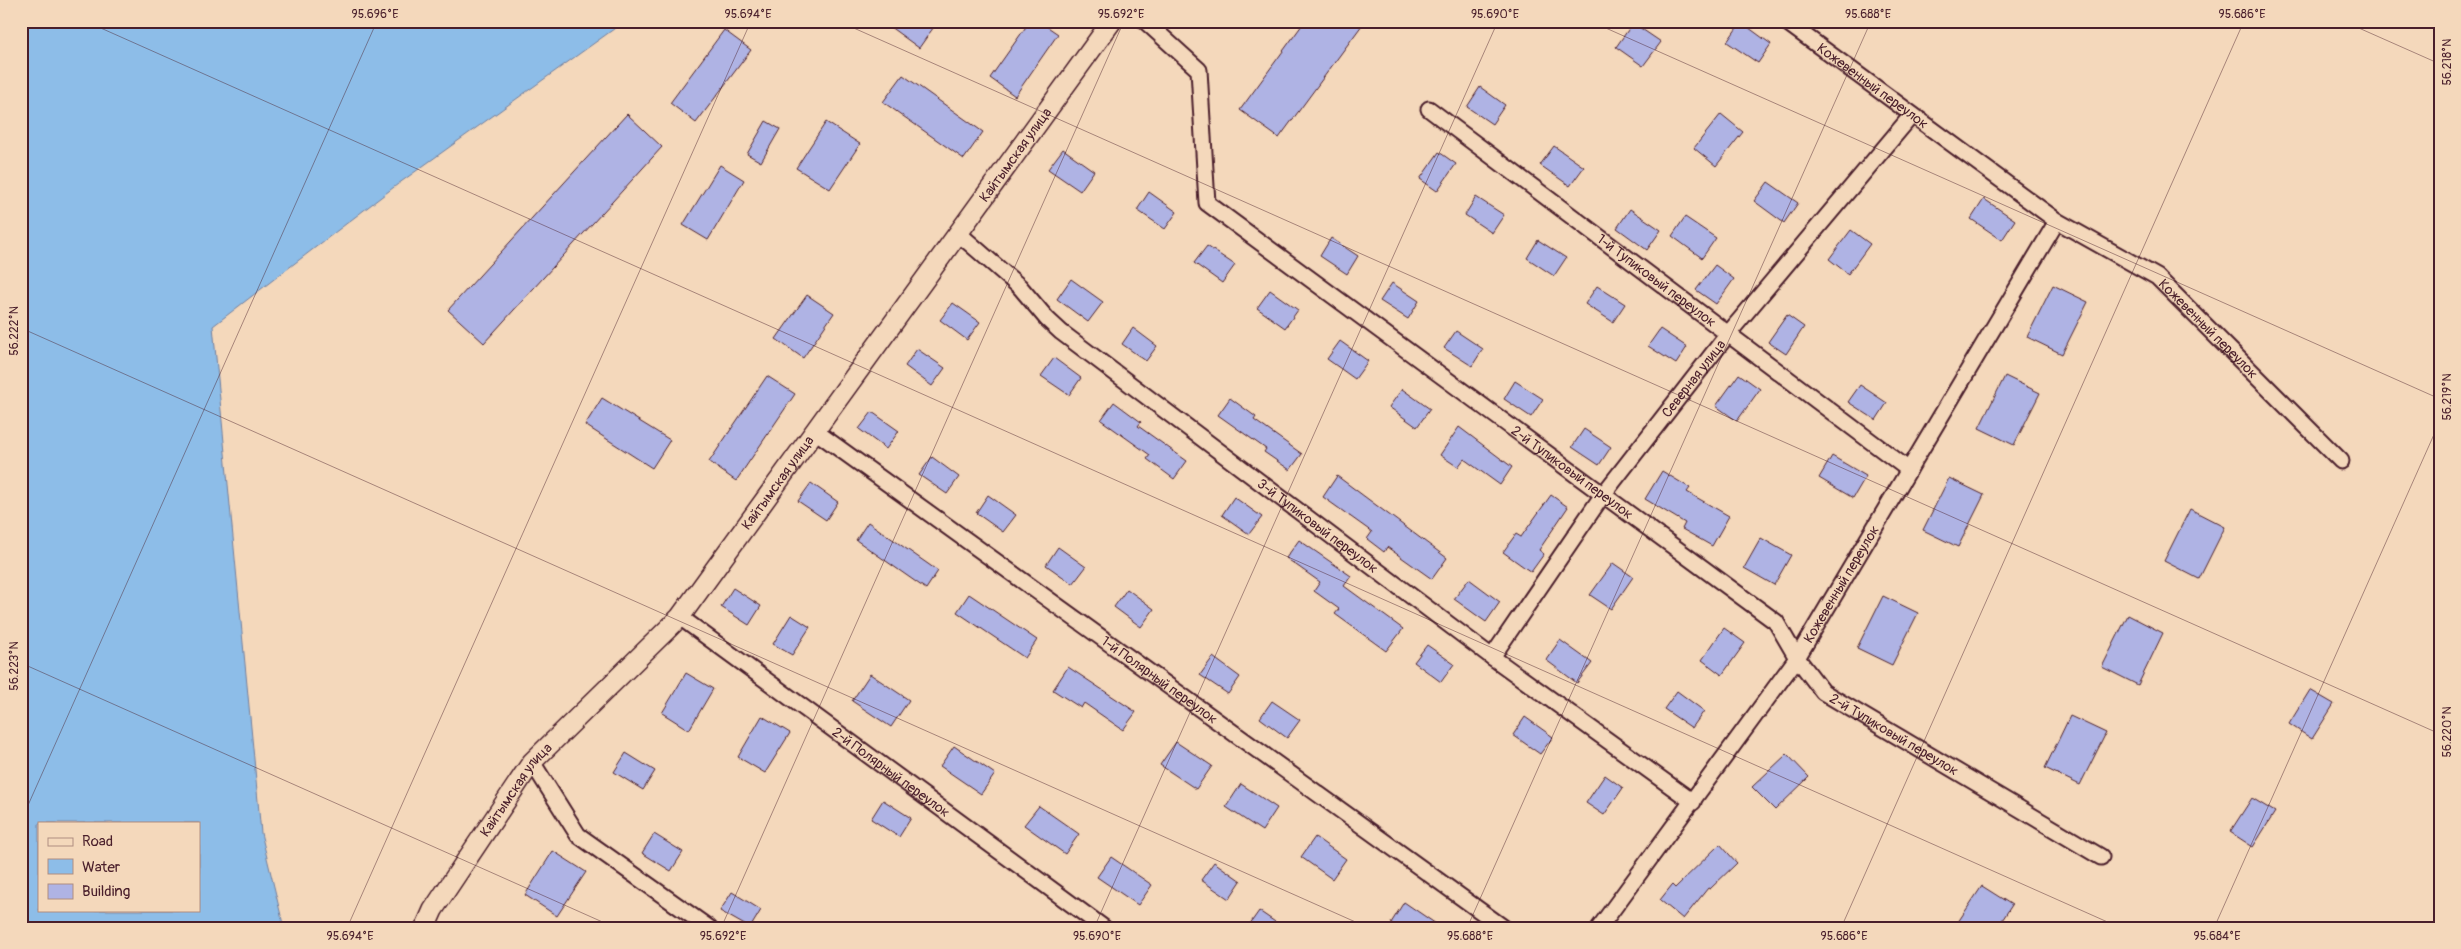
<svg xmlns="http://www.w3.org/2000/svg" width="2461" height="949" viewBox="0 0 2461 949" font-family="Pangolin,sans-serif">
  <style>
    .water { fill: #8dbde8; stroke: #727e9c; fill-rule: evenodd }
    .building { fill: #afb3e4; stroke: #4a1f2b }
    .lines { fill: none; stroke-linecap: round; stroke-linejoin: round }
    .minor-casing { stroke: #4a1f2b; stroke-width: 19 }
    .tertiary-casing { stroke: #4a1f2b; stroke-width: 22 }
    .minor { stroke: #f4d8bb; stroke-width: 15 }
    .tertiary { stroke: #f4d8bb; stroke-width: 19 }
    .ticks { fill: none; stroke: #4a1f2b; stroke-width: 1; stroke-opacity: 0.45 }
    .labels { text-anchor: middle; stroke-width: 4; stroke-linejoin: round; paint-order: stroke }
    .street-label { font-size: 14px; fill: #4a1f2b; stroke: #f4d8bb }
    .neatline { fill: none; stroke: #4a1f2b; stroke-width: 2 }
    .ticks-label { font-size: 12px; text-anchor: middle; fill: #4a1f2b }
  </style>
  <rect width="100%" height="100%" fill="#f4d8bb"/>
  <filter id="ink" filterUnits="userSpaceOnUse"><feTurbulence type="fractalNoise" baseFrequency=".02" numOctaves="2"/><feDisplacementMap in="SourceGraphic" scale="10" xChannelSelector="R" yChannelSelector="G"/><feConvolveMatrix kernelMatrix="1 2 1 2 8 2 1 2 1" color-interpolation-filters="sRGB"/></filter>
  <g filter="url(#ink)">
    <path class="water" d="M21,21H625L398,184L213,326L261,833L284,928H21ZM39,823H199V910H39Z"/>
    <g class="building">
      <polygon points="882,21 938,21 919,48"/>
      <polygon points="1030,21 1039,21 1058,34 1015,96 990,78"/>
      <polygon points="1305,21 1365,21 1279,138 1240,110"/>
      <polygon points="1741,22 1771,44 1758,63 1727,42"/>
      <polygon points="1633,23 1661,42 1643,66 1616,47"/>
      <polygon points="724,30 751,50 696,123 670,103"/>
      <polygon points="903,75 983,132 964,159 883,102"/>
      <polygon points="1480,87 1505,105 1492,124 1467,107"/>
      <polygon points="627,114 662,147 484,343 448,310"/>
      <polygon points="1721,114 1743,132 1716,166 1694,148"/>
      <polygon points="766,121 780,129 761,162 747,154"/>
      <polygon points="826,122 860,144 830,189 796,168"/>
      <polygon points="1554,146 1584,167 1570,186 1540,165"/>
      <polygon points="1063,149 1094,171 1080,191 1048,169"/>
      <polygon points="1439,152 1456,164 1437,191 1420,179"/>
      <polygon points="720,165 744,180 708,240 683,225"/>
      <polygon points="1768,182 1798,203 1784,223 1754,201"/>
      <polygon points="1149,192 1177,212 1165,229 1137,210"/>
      <polygon points="1476,197 1504,215 1492,233 1465,215"/>
      <polygon points="1984,199 2015,220 2002,240 1971,219"/>
      <polygon points="1630,209 1661,230 1647,250 1617,228"/>
      <polygon points="1685,217 1716,238 1702,258 1672,236"/>
      <polygon points="1851,230 1870,244 1848,274 1829,259"/>
      <polygon points="1331,238 1358,256 1347,274 1320,256"/>
      <polygon points="1538,240 1566,258 1554,276 1527,258"/>
      <polygon points="1207,246 1235,265 1222,283 1194,263"/>
      <polygon points="1715,265 1734,279 1716,304 1696,290"/>
      <polygon points="1071,279 1103,302 1088,322 1057,299"/>
      <polygon points="1392,283 1419,301 1408,319 1380,301"/>
      <polygon points="2053,285 2088,302 2062,354 2027,337"/>
      <polygon points="1597,286 1625,304 1613,322 1585,304"/>
      <polygon points="1270,290 1298,310 1285,328 1257,308"/>
      <polygon points="807,295 834,313 803,358 776,339"/>
      <polygon points="953,303 980,322 967,340 940,320"/>
      <polygon points="1787,315 1804,327 1786,354 1768,342"/>
      <polygon points="1133,328 1157,346 1146,361 1122,344"/>
      <polygon points="1660,329 1687,347 1676,364 1648,346"/>
      <polygon points="1456,331 1483,349 1472,366 1444,348"/>
      <polygon points="1340,341 1368,361 1355,379 1327,359"/>
      <polygon points="917,349 945,368 932,386 905,366"/>
      <polygon points="1054,358 1081,378 1069,395 1041,376"/>
      <polygon points="1739,374 1760,389 1737,421 1716,406"/>
      <polygon points="767,376 795,394 736,481 709,462"/>
      <polygon points="2005,376 2040,393 2014,445 1979,428"/>
      <polygon points="1515,381 1543,399 1531,417 1504,399"/>
      <polygon points="1860,385 1887,403 1876,420 1848,402"/>
      <polygon points="1402,389 1430,409 1417,427 1389,407"/>
      <polygon points="602,398 670,440 652,468 585,425"/>
      <polygon points="1230,398 1256,417 1254,420 1302,454 1290,470 1264,452 1266,449 1218,415"/>
      <polygon points="1114,402 1141,422 1138,426 1187,461 1174,479 1147,459 1150,455 1101,420"/>
      <polygon points="872,412 899,431 886,449 859,429"/>
      <polygon points="1459,427 1512,467 1500,485 1464,459 1458,467 1440,455"/>
      <polygon points="1584,429 1611,447 1599,465 1572,447"/>
      <polygon points="1832,456 1866,476 1853,498 1819,478"/>
      <polygon points="932,457 959,477 947,494 919,475"/>
      <polygon points="1662,471 1690,488 1687,492 1729,516 1712,546 1682,529 1685,523 1645,499"/>
      <polygon points="1337,476 1447,558 1432,579 1387,547 1384,552 1367,539 1372,532 1323,497"/>
      <polygon points="1949,478 1984,495 1958,547 1923,530"/>
      <polygon points="811,483 838,502 826,520 798,501"/>
      <polygon points="988,495 1016,515 1003,532 976,513"/>
      <polygon points="1551,495 1568,507 1539,550 1544,554 1531,572 1503,552 1516,534 1521,537"/>
      <polygon points="1234,497 1262,517 1249,534 1222,515"/>
      <polygon points="2190,509 2225,527 2199,579 2164,561"/>
      <polygon points="868,522 938,571 926,589 856,540"/>
      <polygon points="1761,538 1791,555 1774,585 1744,568"/>
      <polygon points="1299,540 1351,576 1344,586 1403,629 1386,651 1335,614 1339,609 1314,591 1320,582 1286,558"/>
      <polygon points="1058,547 1086,567 1073,584 1046,565"/>
      <polygon points="1613,563 1633,577 1611,609 1590,595"/>
      <polygon points="1469,579 1500,602 1486,622 1454,599"/>
      <polygon points="733,588 761,606 749,625 721,607"/>
      <polygon points="1127,589 1154,609 1141,627 1114,607"/>
      <polygon points="969,594 1037,640 1025,658 957,612"/>
      <polygon points="1883,596 1918,613 1892,665 1857,648"/>
      <polygon points="791,615 810,627 792,655 773,644"/>
      <polygon points="2128,615 2163,633 2138,685 2102,667"/>
      <polygon points="1724,628 1745,643 1722,675 1702,660"/>
      <polygon points="1560,640 1592,663 1577,683 1546,660"/>
      <polygon points="1427,645 1454,664 1441,682 1414,662"/>
      <polygon points="1213,657 1240,677 1228,694 1200,675"/>
      <polygon points="1068,667 1136,712 1123,730 1084,703 1081,708 1053,690"/>
      <polygon points="686,673 713,689 689,730 662,713"/>
      <polygon points="870,674 909,700 891,727 852,701"/>
      <polygon points="2310,690 2334,704 2312,739 2289,724"/>
      <polygon points="1677,691 1704,711 1692,728 1664,709"/>
      <polygon points="1272,701 1300,720 1287,738 1260,718"/>
      <polygon points="762,716 790,733 765,773 738,757"/>
      <polygon points="2070,716 2106,733 2080,785 2045,768"/>
      <polygon points="1525,717 1553,737 1540,754 1513,735"/>
      <polygon points="1176,742 1212,766 1196,789 1160,765"/>
      <polygon points="954,746 995,774 981,794 940,766"/>
      <polygon points="626,753 655,771 643,790 614,772"/>
      <polygon points="1787,754 1809,777 1775,810 1752,787"/>
      <polygon points="1605,775 1623,788 1604,815 1586,803"/>
      <polygon points="1241,784 1277,808 1262,831 1226,807"/>
      <polygon points="2252,798 2275,812 2253,847 2230,832"/>
      <polygon points="883,800 911,818 899,837 871,819"/>
      <polygon points="1039,806 1079,834 1065,854 1024,825"/>
      <polygon points="654,834 683,852 671,871 642,853"/>
      <polygon points="1315,837 1346,859 1332,879 1301,857"/>
      <polygon points="1720,844 1737,863 1710,889 1708,888 1683,919 1660,900 1672,885 1675,888"/>
      <polygon points="553,851 586,872 557,916 525,895"/>
      <polygon points="1111,857 1152,885 1138,905 1097,877"/>
      <polygon points="1214,862 1241,881 1229,899 1201,880"/>
      <polygon points="1982,886 2012,905 1997,928 1954,928"/>
      <polygon points="732,892 761,910 750,928 720,911"/>
      <polygon points="1404,902 1442,928 1398,928 1391,923"/>
      <polygon points="1259,911 1284,928 1247,928"/>
    </g>
    <g class="lines">
      <defs>
        <g id="minor">
          <path id="s1" d="M1145,21L1199,70L1207,203L1776,622L1797,658L1823,692L2101,857"/>
          <path id="s2" d="M1785,21L2057,221L2157,277L2341,461"/>
          <path id="s3" d="M1429,109L1909,470"/>
          <path id="s4" d="M958,233L1020,287L1047,319L1061,332L1492,657L1693,802"/>
          <path id="s5" d="M815,431L1504,928"/>
          <path id="s6" d="M680,617L1104,928"/>
          <path id="s7" d="M1492,657L1602,496L1728,334L1912,115"/>
          <polyline points="532,762 578,835 709,928"/>
          <path id="s8" d="M1599,928L1797,658L2057,221"/>
        </g>
        <g id="tertiary">
          <path id="s9" d="M425,928L433,910L532,762L680,617L1112,21"/>
        </g>
      </defs>
      <use href="#minor" class="minor-casing"/>
      <use href="#tertiary" class="tertiary-casing"/>
      <use href="#minor" class="minor"/>
      <use href="#tertiary" class="tertiary"/>
    </g>
  </g>
  <path class="ticks" d="M85,21L2121,928M838,21L2440,734M1590,21L2440,399M2343,21L2440,64M21,328L1369,928M21,663L616,928M21,821L377,21M347,928L751,21M721,928L1124,21M1094,928L1498,21M1467,928L1871,21M1841,928L2244,21M2214,928L2440,421"/>
  <g class="labels">
    <g class="street-label">
      <text dy="5" stroke="none"><textPath href="#s2" startOffset="109">Кожевенный переулок</textPath></text>
      <text dy="5" stroke="none"><textPath href="#s9" startOffset="976">Кайтымская улица</textPath></text>
      <text dy="5" stroke="none"><textPath href="#s3" startOffset="285">1-й Тупиковый переулок</textPath></text>
      <text dy="5" stroke="none"><textPath href="#s2" startOffset="525">Кожевенный переулок</textPath></text>
      <text dy="5" stroke="none"><textPath href="#s7" startOffset="344">Северная улица</textPath></text>
      <text dy="5" stroke="none"><textPath href="#s1" startOffset="660">2-й Тупиковый переулок</textPath></text>
      <text dy="5" stroke="none"><textPath href="#s9" startOffset="571">Кайтымская улица</textPath></text>
      <text dy="5" stroke="none"><textPath href="#s4" startOffset="465">3-й Тупиковый переулок</textPath></text>
      <text dy="5" stroke="none"><textPath href="#s8" startOffset="421">Кожевенный переулок</textPath></text>
      <text dy="5" stroke="none"><textPath href="#s5" startOffset="425">1-й Полярный переулок</textPath></text>
      <text dy="5" stroke="none"><textPath href="#s1" startOffset="1080">2-й Тупиковый переулок</textPath></text>
      <text dy="5" stroke="none"><textPath href="#s6" startOffset="262">2-й Полярный переулок</textPath></text>
      <text dy="5" stroke="none"><textPath href="#s9" startOffset="166">Кайтымская улица</textPath></text>
    </g>
  </g>
  <rect width="2461" height="949" fill="none" stroke="#f4d8bb" stroke-width="55"/>
  <rect x="38" y="822" width="162" height="90" fill="#f4d8bb" stroke="#b08e81"/>
  <rect x="48" y="838" width="25" height="8" fill="#f4d8bb" stroke="#b08e81"/>
  <text x="82" y="846" font-size="15" fill="#4a1f2b">Road</text>
  <rect x="48" y="859" width="25" height="15" fill="#8dbde8" stroke="#b08e81"/>
  <text x="82" y="872" font-size="15" fill="#4a1f2b">Water</text>
  <rect x="48" y="884" width="25" height="15" fill="#afb3e4" stroke="#b08e81"/>
  <text x="82" y="896" font-size="15" fill="#4a1f2b">Building</text>
  <rect x="28" y="28" width="2406" height="894" class="neatline"/>
  <g class="ticks-label">
    <text x="375" y="18">95.696°E</text>
    <text x="748" y="18">95.694°E</text>
    <text x="1121" y="18">95.692°E</text>
    <text x="1495" y="18">95.690°E</text>
    <text x="1868" y="18">95.688°E</text>
    <text x="2242" y="18">95.686°E</text>
    <text transform="translate(2447 62) rotate(-90)" y="4">56.218°N</text>
    <text transform="translate(14 331) rotate(-90)" y="4">56.222°N</text>
    <text transform="translate(2447 397) rotate(-90)" y="4">56.219°N</text>
    <text transform="translate(14 666) rotate(-90)" y="4">56.223°N</text>
    <text transform="translate(2447 732) rotate(-90)" y="4">56.220°N</text>
    <text x="350" y="940">95.694°E</text>
    <text x="723" y="940">95.692°E</text>
    <text x="1097" y="940">95.690°E</text>
    <text x="1470" y="940">95.688°E</text>
    <text x="1844" y="940">95.686°E</text>
    <text x="2217" y="940">95.684°E</text>
  </g>
</svg>
